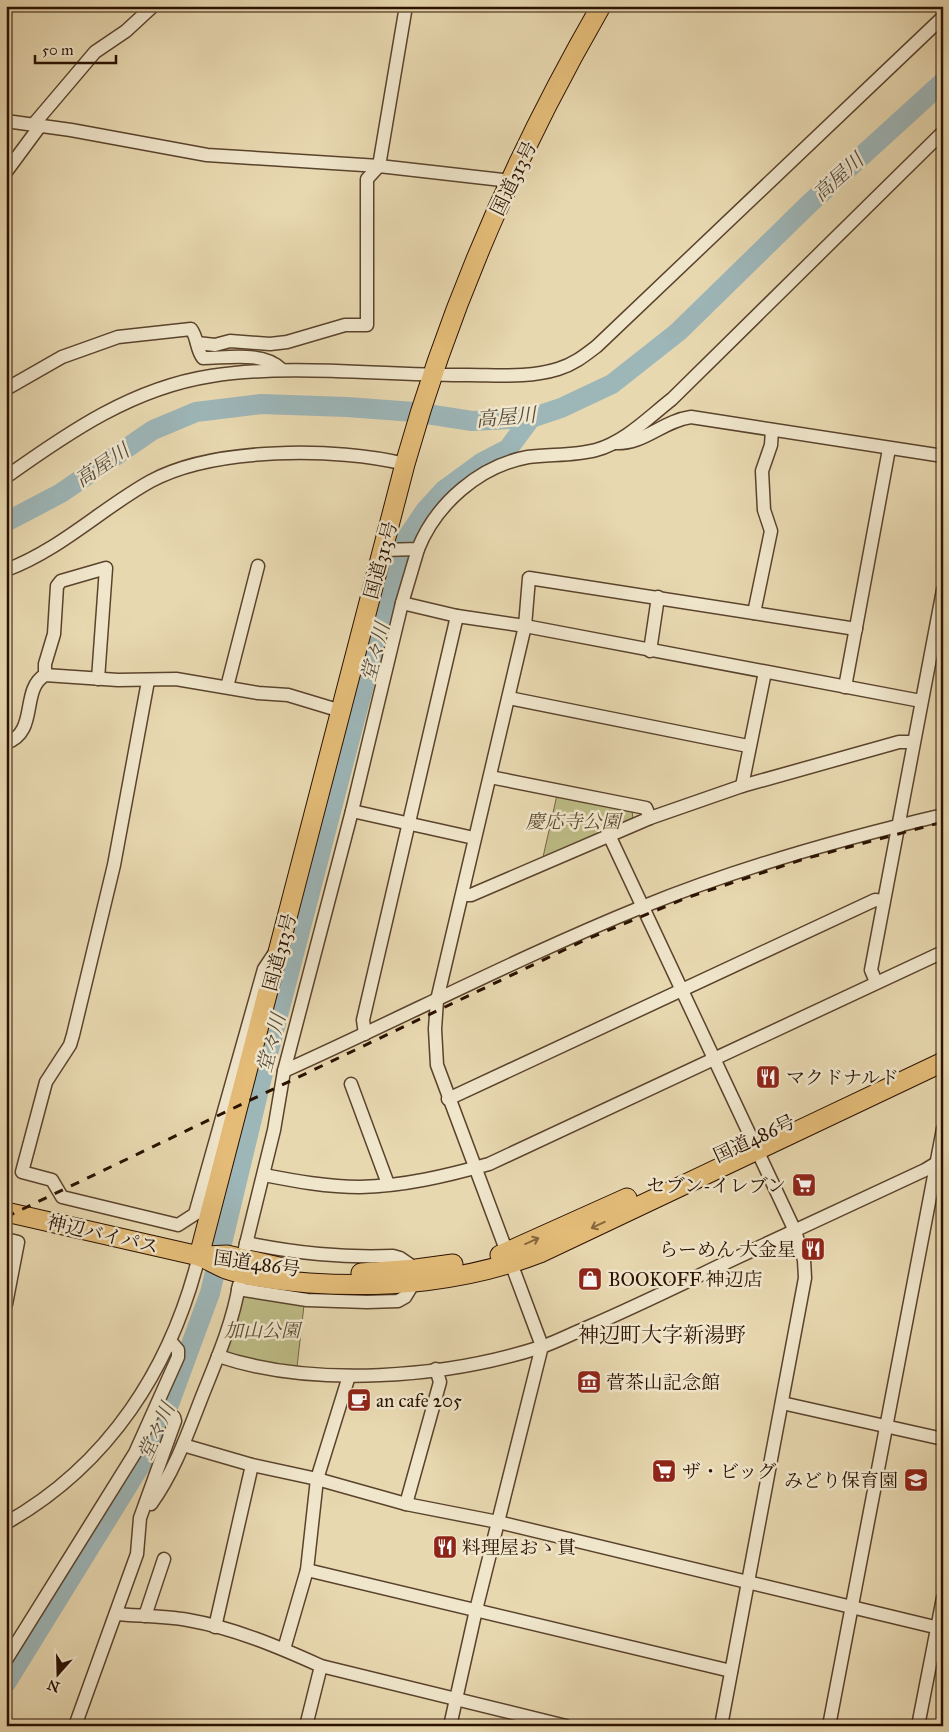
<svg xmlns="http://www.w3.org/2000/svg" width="949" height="1732" viewBox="0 0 949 1732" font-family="'IM FELL Great Primer','Noto Serif JP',serif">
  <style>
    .green { fill: #bdbc86; stroke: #746643 }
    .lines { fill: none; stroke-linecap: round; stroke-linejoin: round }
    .river { stroke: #9db6b8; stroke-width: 20 }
    .minor-casing { stroke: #5a432c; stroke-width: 15 }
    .highway-casing { stroke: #2a1100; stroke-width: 21 }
    .minor { stroke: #f0e6cc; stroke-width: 12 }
    .highway { stroke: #e4bc78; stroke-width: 19 }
    .rail { stroke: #2a1100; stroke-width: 3; stroke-dasharray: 9 9; stroke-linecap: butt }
    .oneway { stroke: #87663c }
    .labels { text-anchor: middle; stroke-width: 5; stroke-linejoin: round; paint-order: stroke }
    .street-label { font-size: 19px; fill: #2a1100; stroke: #f0e6cc }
    .park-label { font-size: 19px; font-style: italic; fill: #5d4d2f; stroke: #f0e6cc }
    .poi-label { font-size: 19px; fill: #2a1100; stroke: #f0e6cc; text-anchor: start }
    .water-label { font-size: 20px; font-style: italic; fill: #524b40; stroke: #f0e6cc }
    .quarter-label { font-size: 21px; fill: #2a1100; stroke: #f0e6cc }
  </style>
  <rect width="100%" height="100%" fill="#e8d8b0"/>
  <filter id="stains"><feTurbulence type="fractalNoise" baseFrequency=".004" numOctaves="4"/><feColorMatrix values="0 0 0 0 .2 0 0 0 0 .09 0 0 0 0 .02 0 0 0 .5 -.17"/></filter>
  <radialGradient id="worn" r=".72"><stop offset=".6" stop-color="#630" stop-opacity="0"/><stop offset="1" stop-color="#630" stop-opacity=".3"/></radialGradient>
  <g class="green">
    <polygon points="557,795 632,809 633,820 543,857"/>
    <polygon points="244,1295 304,1305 297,1367 230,1357 223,1347 238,1299"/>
  </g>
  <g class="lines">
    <g class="river">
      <polyline points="6,522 61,493 153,430 196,412 261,404 347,407 414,412 472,421 531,418 561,408 612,384 678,332 809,204 943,82"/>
      <polyline points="6,1683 140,1466 161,1426 210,1293 263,1073 386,600 404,542 425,511 444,490 481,463 508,449 531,418"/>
    </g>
    <defs>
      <g id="minor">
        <polyline points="6,121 71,130 207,155 379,166 511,181"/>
        <polyline points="33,125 95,52 126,31 153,6"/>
        <polyline points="6,172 40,126"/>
        <polyline points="197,343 215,345 230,341 270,344 287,342 345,325 367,325 367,179 379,166 406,6"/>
        <path d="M6,389L62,357L118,337L191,329C198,338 196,350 203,358C227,358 263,351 281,369"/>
        <path d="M614,443C644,445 662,421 691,417L943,456"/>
        <path d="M6,477C69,432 133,388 211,376C296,363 383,376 468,375C498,375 529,378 558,369C574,364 584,356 597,346L943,17"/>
        <path d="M383,550L418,549C436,504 479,466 528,457C550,454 574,456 596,450C625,442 649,417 672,399L943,132"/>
        <path d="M6,570C60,550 102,508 151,481C214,447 337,447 405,464"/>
        <polyline points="402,603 457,616 525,626 921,701"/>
        <polyline points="754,613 771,531 764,510 762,471 771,445 772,430"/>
        <polyline points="650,651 658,597"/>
        <polyline points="45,675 45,664 54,634 57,586 61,581 106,568 98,679"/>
        <polyline points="148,681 114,865 73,1035 70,1045 46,1082 22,1172 52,1180 62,1197 178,1225 195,1214 264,969 274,954"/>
        <polyline points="227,687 258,566"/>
        <polyline points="845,687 889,449"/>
        <polyline points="509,698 748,746"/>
        <path d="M6,743C39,732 20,690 45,675L118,680L176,679L258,693L288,695L341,711"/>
        <polyline points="490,777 646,808 650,818"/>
        <polyline points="742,786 765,672"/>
        <polyline points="352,811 474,838"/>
        <polyline points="609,835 795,1231 804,1260 805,1278 721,1726"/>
        <polyline points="463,895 471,895 650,818 742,786 899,742 913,742"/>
        <polyline points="876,982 871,970 943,590"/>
        <polyline points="365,1034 363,1020 457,616"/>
        <path d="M284,1071C404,1017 521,956 642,907C740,867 840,839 943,815"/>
        <polyline points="351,1084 388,1184"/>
        <polyline points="448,1099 875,900 883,901"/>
        <path d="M264,1175C295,1181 327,1187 360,1187C404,1186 446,1176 489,1164L943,952"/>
        <polyline points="6,1239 18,1242 6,1304"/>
        <path d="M246,1243C297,1253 341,1258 393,1256L400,1258L416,1269"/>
        <polyline points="245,1248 274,1130 284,1071 352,811 402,603 418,549"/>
        <polyline points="238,1289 307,1300 367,1302 398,1301 405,1297 413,1284"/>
        <path d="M218,1356C314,1388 445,1378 541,1347C556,1342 571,1334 586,1328C632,1308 678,1286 723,1264C790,1233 857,1201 925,1170L943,1159"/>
        <polyline points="782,1403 943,1439"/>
        <polyline points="183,1445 252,1465 317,1479 406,1504 498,1522 943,1629"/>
        <path d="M151,1504C175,1471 188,1432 203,1394C217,1359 233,1322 239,1285"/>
        <polyline points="406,1504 440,1382 436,1369"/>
        <path d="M6,1523C109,1465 171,1368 199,1256"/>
        <polyline points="307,1570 731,1671"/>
        <path d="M116,1614C139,1616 164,1616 188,1620C234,1628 279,1647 321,1666L566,1726"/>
        <polyline points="145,1616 164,1559"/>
        <polyline points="215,1627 252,1465"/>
        <polyline points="284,1649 307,1570 317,1479 349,1376"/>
        <polyline points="6,1660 135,1453 178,1357 178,1350 171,1342"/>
        <polyline points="75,1726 137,1554 140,1518 175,1421 174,1417 156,1409"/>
        <polyline points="306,1726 321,1666"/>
        <polyline points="450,1726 476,1610 542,1346 437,1065 435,1029 437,1000 525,626 529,578 856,629"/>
        <polyline points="829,1726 943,1129"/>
        <polyline points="918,1726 943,1598"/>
      </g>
      <g id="highway">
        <path d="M6,1212L199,1256C208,1260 217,1265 226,1269C252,1278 282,1281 309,1283C388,1288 465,1282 540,1253L943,1062"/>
        <polyline points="500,1255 627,1198"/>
        <path d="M199,1256L405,464C450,304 518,150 601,6"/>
        <polyline points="205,1256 227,1255 279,1267"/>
        <polyline points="361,1273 416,1269 453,1264"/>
      </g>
    </defs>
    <use href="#minor" class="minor-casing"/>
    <use href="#highway" class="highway-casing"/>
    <use href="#minor" class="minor"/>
    <use href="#highway" class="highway"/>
    <polyline class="rail" points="6,1217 585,940 686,898 804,859 943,822"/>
  </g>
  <defs><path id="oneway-shaft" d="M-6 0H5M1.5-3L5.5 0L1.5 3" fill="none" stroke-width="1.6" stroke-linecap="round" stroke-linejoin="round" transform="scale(1.25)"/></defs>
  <g class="oneway">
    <use href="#oneway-shaft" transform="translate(598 1225) rotate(155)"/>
    <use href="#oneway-shaft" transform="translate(532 1241) rotate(-24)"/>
  </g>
  <defs>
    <symbol id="restaurant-square" viewBox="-11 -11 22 22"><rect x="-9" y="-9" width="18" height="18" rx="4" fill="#8f2418" stroke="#f0e6cc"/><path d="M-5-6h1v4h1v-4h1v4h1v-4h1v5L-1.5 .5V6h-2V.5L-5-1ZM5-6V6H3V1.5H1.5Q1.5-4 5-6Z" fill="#fff"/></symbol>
    <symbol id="supermarket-square" viewBox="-11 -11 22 22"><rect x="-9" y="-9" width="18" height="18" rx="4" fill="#8f2418" stroke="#f0e6cc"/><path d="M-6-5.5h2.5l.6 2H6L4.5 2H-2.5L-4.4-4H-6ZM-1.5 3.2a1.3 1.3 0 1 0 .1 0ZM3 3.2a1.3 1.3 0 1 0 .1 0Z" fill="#fff"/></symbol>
    <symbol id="shop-square" viewBox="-11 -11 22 22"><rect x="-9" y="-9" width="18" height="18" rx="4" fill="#8f2418" stroke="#f0e6cc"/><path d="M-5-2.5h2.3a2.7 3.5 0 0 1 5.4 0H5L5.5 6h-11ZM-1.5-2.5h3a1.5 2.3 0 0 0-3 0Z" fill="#fff"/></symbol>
    <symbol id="museum-square" viewBox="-11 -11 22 22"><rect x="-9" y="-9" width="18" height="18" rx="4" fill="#8f2418" stroke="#f0e6cc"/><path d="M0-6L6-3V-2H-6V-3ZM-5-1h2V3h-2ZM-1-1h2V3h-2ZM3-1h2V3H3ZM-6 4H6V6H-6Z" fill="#fff"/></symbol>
    <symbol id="cafe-square" viewBox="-11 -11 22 22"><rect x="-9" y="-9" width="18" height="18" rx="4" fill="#8f2418" stroke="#f0e6cc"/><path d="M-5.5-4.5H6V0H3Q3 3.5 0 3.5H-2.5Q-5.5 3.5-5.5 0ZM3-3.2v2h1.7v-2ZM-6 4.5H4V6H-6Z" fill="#fff"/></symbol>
    <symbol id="school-square" viewBox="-11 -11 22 22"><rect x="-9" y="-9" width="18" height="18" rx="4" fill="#8f2418" stroke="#f0e6cc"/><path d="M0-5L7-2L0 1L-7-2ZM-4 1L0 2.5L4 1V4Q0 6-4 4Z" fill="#fff"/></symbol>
  </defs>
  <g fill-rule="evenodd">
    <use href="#restaurant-square" x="754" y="1063" width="28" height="28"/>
    <use href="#supermarket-square" x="790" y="1171" width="28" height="28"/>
    <use href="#restaurant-square" x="799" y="1235" width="28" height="28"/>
    <use href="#shop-square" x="576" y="1265" width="28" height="28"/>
    <use href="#museum-square" x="575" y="1368" width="28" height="28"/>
    <use href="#cafe-square" x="345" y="1386" width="28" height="28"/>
    <use href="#supermarket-square" x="650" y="1457" width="28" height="28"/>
    <use href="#school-square" x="902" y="1466" width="28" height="28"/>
    <use href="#restaurant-square" x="431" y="1533" width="28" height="28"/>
  </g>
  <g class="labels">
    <g class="street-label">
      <text transform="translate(513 178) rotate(-64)" y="7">国道313号</text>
      <text transform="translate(380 560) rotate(-75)" y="7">国道313号</text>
      <text transform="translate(279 952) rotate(-75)" y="7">国道313号</text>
      <text transform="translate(754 1138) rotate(-25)" y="7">国道486号</text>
      <text transform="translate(103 1234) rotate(13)" y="7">神辺バイパス</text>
      <text transform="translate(257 1263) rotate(8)" y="7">国道486号</text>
    </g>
    <g class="park-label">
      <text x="573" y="828">慶応寺公園</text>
      <text x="262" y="1337">加山公園</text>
    </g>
    <g class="poi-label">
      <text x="786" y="1084">マクドナルド</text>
      <text x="786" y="1192" text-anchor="end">セブン-イレブン</text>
      <text x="796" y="1256" text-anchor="end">らーめん 大金星</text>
      <text x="608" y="1286">BOOKOFF 神辺店</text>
      <text x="606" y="1389">菅茶山記念館</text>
      <text x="376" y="1407">an cafe 205</text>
      <text x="682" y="1478">ザ・ビッグ</text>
      <text x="898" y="1487" text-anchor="end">みどり保育園</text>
      <text x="462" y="1554">料理屋おゝ貫</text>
    </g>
    <g class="water-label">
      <text transform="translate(838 177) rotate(-42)" y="7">高屋川</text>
      <text transform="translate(506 417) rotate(-5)" y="7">高屋川</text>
      <text transform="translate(102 465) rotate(-34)" y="7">高屋川</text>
      <text transform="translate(375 652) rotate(-75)" y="7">堂々川</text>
      <text transform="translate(271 1043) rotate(-75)" y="7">堂々川</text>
      <text transform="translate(156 1431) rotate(-65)" y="7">堂々川</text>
    </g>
    <g class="quarter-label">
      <text x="662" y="1342">神辺町大字新湯野</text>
    </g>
  </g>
  <rect width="949" height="1732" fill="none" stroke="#e8d8b0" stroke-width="25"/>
  <rect x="8" y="8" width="934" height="1717" fill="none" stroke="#2a1100" stroke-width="2.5"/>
  <rect x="12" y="12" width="924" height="1707" fill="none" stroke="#2a1100"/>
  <g transform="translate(58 1674) rotate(200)" stroke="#f0e6cc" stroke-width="4" paint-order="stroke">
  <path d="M0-4L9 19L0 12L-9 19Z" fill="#2a1100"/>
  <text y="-8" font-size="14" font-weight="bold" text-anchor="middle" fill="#2a1100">N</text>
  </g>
  <path d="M35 55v8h81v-8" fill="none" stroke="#2a1100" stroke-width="2.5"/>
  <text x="42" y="55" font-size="15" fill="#2a1100" stroke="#f0e6cc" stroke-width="4" paint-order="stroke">50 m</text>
  <rect width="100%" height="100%" filter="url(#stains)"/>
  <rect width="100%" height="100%" fill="url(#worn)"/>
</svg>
